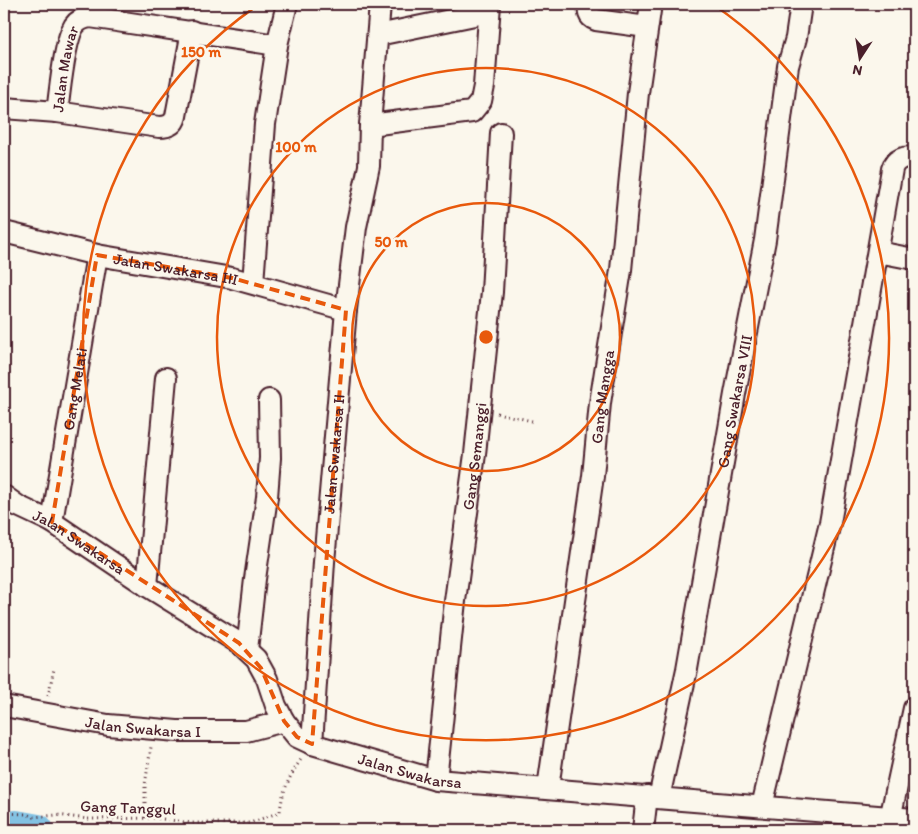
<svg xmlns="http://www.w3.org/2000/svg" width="918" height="834" viewBox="0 0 918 834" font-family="Itim,sans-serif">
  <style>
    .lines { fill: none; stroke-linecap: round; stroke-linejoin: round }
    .river { stroke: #83c2e3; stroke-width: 32 }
    .street-casing { stroke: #4a1f2b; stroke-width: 24 }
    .path { stroke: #4a1f2b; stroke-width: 3; stroke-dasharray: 1 4; stroke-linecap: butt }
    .street { stroke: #fbf7ec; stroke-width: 20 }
    .marked { fill: none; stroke: #e8590c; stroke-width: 4; stroke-dasharray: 10 6; stroke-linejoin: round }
    .ring { fill: none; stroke: #e8590c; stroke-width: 2.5 }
    .labels { text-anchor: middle; stroke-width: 5; stroke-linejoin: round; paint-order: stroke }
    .street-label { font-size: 16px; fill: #4a1f2b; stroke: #fbf7ec }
    .centre { fill: #e8590c; stroke: #fbf7ec; stroke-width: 2.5 }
    .ring-label { font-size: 15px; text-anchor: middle; font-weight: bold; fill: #e8590c; stroke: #fbf7ec; stroke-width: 5; stroke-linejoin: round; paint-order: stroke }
  </style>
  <rect width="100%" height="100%" fill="#fbf7ec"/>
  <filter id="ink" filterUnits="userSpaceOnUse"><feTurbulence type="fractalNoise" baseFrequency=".02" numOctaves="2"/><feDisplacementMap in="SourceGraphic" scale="10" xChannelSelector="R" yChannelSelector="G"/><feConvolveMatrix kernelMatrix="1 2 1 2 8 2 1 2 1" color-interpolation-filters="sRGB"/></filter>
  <g filter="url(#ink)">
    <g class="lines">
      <polyline class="river" points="4,828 16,826 38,830"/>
      <defs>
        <g id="street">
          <path d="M589,4C588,12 588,17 596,20L647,27"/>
          <polyline points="378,35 489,12"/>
          <path d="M4,108L57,112L159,127C168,127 174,124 176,116L192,31"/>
          <path id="s1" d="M57,112C60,92 64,42 74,26C78,20 83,18 90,17L277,45"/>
          <polyline points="370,125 472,112 481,101 484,86 490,4"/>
          <path id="s2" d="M4,232L97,255L232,278L346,310"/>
          <polyline points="878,252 914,259"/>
          <polyline points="253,283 265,124 277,45 287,4"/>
          <path id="s3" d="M4,496L18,506L52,522L147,586L239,643L256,659L261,668L267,679L276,706L284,721L297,737L312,744L436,780L914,819"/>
          <path id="s4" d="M52,522L97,255"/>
          <polyline points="147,586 166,378"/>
          <polyline points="247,650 255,579 267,497 270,458 269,400"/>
          <path id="s5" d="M4,706L108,725L177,731H246L284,721"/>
          <path id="s6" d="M312,744L324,562L346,310L356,227L369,166L370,125L380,4"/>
          <path id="s7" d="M436,780L455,601L475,454L492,292L501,133"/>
          <path id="s8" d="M548,788L593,476L600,403L621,270L638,93L651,4"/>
          <path id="s9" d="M659,798L687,669L735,394L765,240L788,66L796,38L801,4"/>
          <path d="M762,806L830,523L892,169C895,159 905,156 914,158"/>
          <polyline points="888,828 914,708"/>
          <polyline points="643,830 647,796"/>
        </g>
      </defs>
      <use href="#street" class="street-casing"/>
      <g class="path">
        <polyline points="497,413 532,421"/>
        <polyline points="48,696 54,669"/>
        <path d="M4,813L26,814L34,817L57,815L88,819L155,818L192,823H250L280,812C282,791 290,775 302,758"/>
        <polyline points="145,818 145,785 151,747"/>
      </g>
      <use href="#street" class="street"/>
    </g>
  </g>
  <path class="marked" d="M97,255L232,278L346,310L312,744L297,737L284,721L261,668L239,643L52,522Z"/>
  <g class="ring">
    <circle cx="486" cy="337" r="134"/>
    <circle cx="486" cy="337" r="269"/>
    <path d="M714 5A403 403 0 1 1 258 5"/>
  </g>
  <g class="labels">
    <g class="street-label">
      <text dy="6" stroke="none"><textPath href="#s1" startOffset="44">Jalan Mawar</textPath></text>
      <text dy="6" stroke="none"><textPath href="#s2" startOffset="176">Jalan Swakarsa III</textPath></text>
      <text dy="6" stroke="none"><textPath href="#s4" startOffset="135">Gang Melati</textPath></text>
      <text dy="6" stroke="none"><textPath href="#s8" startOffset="395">Gang Mangga</textPath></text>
      <text dy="6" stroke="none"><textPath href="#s9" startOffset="404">Gang Swakarsa VIII</textPath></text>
      <text dy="6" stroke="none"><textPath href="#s6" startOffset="291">Jalan Swakarsa II</textPath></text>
      <text dy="6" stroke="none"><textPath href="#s7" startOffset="326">Gang Semanggi</textPath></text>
      <text dy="6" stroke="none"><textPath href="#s3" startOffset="88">Jalan Swakarsa</textPath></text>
      <text dy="6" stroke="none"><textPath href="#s5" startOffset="141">Jalan Swakarsa I</textPath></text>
      <text dy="6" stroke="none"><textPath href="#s3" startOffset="508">Jalan Swakarsa</textPath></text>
      <text transform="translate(128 807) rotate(2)" y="6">Gang Tanggul</text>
    </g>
  </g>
  <circle cx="486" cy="337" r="8" class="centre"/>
  <g class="ring-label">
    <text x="201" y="57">150 m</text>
    <text x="296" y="152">100 m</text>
    <text x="391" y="247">50 m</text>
  </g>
  <rect width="918" height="834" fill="none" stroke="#fbf7ec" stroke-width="20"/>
  <rect x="10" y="10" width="898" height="814" fill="none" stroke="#4a1f2b" stroke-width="2" filter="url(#ink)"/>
  <g transform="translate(860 58) rotate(192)" stroke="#fbf7ec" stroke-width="4" paint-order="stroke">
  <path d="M0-4L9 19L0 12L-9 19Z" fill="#4a1f2b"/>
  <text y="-8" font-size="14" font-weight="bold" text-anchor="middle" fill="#4a1f2b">N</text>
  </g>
</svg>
